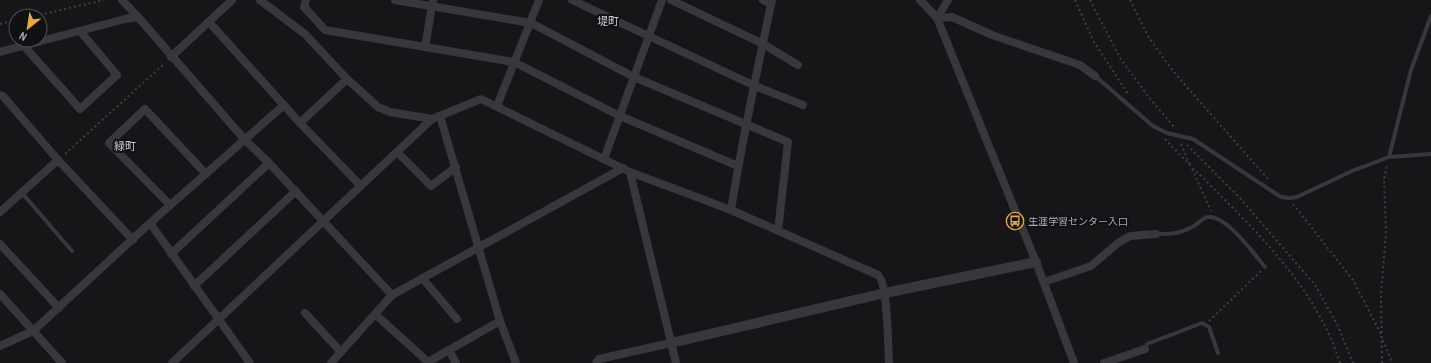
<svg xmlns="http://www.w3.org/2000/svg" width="1431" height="363" viewBox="0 0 1431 363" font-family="'Archivo Narrow','Noto Sans JP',sans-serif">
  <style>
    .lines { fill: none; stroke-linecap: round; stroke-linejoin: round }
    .path { stroke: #3d3f44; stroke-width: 2; stroke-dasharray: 2 3; stroke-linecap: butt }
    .service { stroke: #37383d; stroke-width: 4 }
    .minor { stroke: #37383d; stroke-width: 8 }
    .tertiary { stroke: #37383d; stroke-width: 10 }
    .labels { text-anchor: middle; stroke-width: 4; stroke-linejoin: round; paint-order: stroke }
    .poi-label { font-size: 10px; fill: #a8adb7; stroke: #111113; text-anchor: start }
    .neighbourhood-label { font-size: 11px; fill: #c9ccd3; stroke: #111113 }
  </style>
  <rect width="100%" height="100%" fill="#161618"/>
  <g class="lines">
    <g class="path">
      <polyline points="1075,0 1094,42 1128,94"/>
      <polyline points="1090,0 1120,58 1148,96 1174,127"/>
      <polyline points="1130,0 1148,36 1167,63 1185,85 1269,180"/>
      <polyline points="35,16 104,0"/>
      <polyline points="0,24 16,20"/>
      <path d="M1165,139C1228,207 1311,271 1340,363"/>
      <polyline points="1181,144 1190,165"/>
      <polyline points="1187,145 1239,197 1315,285 1337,324 1353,363"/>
      <polyline points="65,154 165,63"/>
      <polyline points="1192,169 1211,211"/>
      <polyline points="1293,204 1353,280 1382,336"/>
      <polyline points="1209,321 1261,271"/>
      <polyline points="1383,340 1392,363"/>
      <polyline points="1382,363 1381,295 1386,231 1384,180 1387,165"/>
    </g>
    <g class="service">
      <polyline points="1095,76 1153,126 1167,133 1193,139 1281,197 1290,198 1297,197 1352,171 1389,157 1431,154"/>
      <polyline points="1389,157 1411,70 1431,16"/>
      <polyline points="22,193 72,251"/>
      <path d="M1156,234C1170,234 1180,234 1192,227C1197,225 1200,220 1205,218C1223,210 1254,254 1265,267"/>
      <polyline points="1145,349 1147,344 1202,323 1209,327 1218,353"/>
    </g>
    <g class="minor">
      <polyline points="122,0 138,17"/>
      <polyline points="260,0 305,34 347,79 378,107 390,112 432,119"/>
      <polyline points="306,0 304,7 325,30 514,62 620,116 738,166"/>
      <polyline points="395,0 531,23 634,77 788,142 778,231"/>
      <polyline points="572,0 755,86 803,105"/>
      <polyline points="671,0 763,44 798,65"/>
      <polyline points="763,0 771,4"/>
      <polyline points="920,0 937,18 1036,262 1074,363"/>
      <polyline points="937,18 952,17 992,35 1080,65 1095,76"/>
      <polyline points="937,18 948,0"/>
      <polyline points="209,22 300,123 361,186"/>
      <polyline points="24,46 80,109 117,75 80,31"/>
      <polyline points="425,47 433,0"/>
      <polyline points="0,52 125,19 138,17 245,140 269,163 392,295"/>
      <polyline points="171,57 232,0"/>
      <polyline points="0,95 3,96 58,160 133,240"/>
      <polyline points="497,106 539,0"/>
      <polyline points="440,116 500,321 516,363"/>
      <polyline points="300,123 347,79"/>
      <polyline points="397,152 431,186 456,167"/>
      <polyline points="604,159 662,0"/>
      <polyline points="630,172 676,363"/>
      <polyline points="170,205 109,143 145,109 206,174"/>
      <path d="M731,210C742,140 757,70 772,0"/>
      <polyline points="0,212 58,160"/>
      <polyline points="150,223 250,363"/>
      <polyline points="0,244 59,308"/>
      <polyline points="171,254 269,163"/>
      <polyline points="423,279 457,319"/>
      <polyline points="1044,282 1091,266 1118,243 1130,236 1156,234"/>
      <polyline points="194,286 296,191"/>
      <polyline points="0,294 62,363"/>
      <polyline points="305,313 341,352"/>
      <polyline points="375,314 428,362 500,321"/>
      <polyline points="0,346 33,331 150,223 284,105"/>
      <polyline points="449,350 456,363"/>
      <path d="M172,363L432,119L481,99L630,172L731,210L878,275C888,283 888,347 889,363"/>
      <polyline points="331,363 392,295 623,168"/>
      <polyline points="596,363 599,359 671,343"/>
      <polyline points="1104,363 1145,349"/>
    </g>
    <polyline class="tertiary" points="671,343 885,293 1036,262"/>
  </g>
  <defs>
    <symbol id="bus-ring" viewBox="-11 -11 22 22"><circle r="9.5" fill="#111113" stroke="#eca939" stroke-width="1.5"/><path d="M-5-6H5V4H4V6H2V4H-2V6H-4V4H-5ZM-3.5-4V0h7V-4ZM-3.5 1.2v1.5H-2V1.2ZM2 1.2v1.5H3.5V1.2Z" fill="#eca939"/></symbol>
  </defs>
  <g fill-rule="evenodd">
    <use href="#bus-ring" x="1005" y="211" width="20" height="20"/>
  </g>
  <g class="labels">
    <g class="poi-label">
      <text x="1028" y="225">生涯学習センター入口</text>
    </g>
    <g class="neighbourhood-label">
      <text x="608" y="25">堤町</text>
      <text x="125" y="150">緑町</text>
    </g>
  </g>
  <g transform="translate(28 28) rotate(210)"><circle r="19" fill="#111113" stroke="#4d4f55"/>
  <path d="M0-3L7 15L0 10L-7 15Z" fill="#eca939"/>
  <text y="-6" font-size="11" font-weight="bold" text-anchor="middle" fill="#a8adb7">N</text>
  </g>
</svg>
